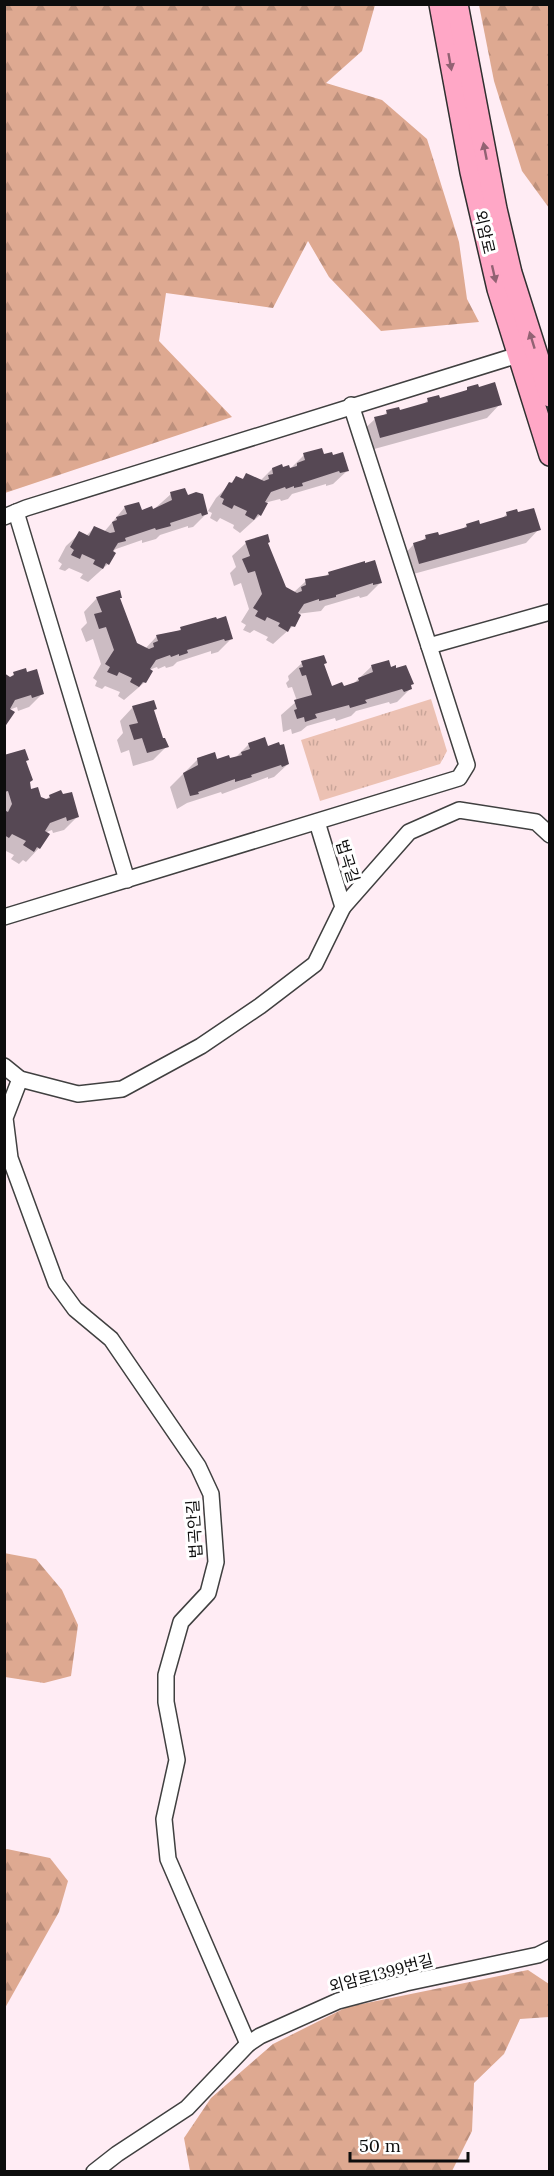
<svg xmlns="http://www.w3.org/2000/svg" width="554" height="2176" viewBox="0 0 554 2176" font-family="Lora,'Noto Sans KR',serif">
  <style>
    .grass { fill: url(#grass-tufts) }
    .forest { fill: url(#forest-firs) }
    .shadow { fill: #0003 }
    .building { fill: #564854 }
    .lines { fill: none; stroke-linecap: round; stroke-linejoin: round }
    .minor-casing { stroke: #404040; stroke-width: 18 }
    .secondary-casing { stroke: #2f2f2f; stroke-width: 24 }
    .minor { stroke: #fff; stroke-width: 15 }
    .secondary { stroke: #ffa7c6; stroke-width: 21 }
    .oneway { fill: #926273 }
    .labels { text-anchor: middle; stroke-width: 6; stroke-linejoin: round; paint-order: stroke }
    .street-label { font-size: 16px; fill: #0d0d0d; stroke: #fff }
  </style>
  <defs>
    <pattern id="grass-tufts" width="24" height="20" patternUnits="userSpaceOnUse" patternTransform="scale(1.5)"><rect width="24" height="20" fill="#ecc1b3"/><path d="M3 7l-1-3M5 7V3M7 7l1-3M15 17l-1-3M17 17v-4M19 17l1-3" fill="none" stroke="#c9a599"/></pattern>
    <pattern id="forest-firs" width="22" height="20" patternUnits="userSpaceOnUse" patternTransform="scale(1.5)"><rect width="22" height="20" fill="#dea991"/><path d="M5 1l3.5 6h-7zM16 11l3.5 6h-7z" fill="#bd907c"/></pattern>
  </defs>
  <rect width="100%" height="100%" fill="#ffecf4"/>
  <polygon class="grass" points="431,699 447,751 440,764 320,801 301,740"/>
  <g class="forest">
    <polygon points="5,4 375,5 362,51 326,83 382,100 427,139 459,242 467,299 479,322 381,331 329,277 308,241 273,308 166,293 159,341 232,417 5,493"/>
    <polygon points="479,5 549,5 549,208 522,171 494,81"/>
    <polygon points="4,1553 36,1559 62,1590 78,1625 71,1676 44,1683 5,1677"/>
    <polygon points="7,1849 50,1858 68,1881 59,1912 5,2008 4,1850"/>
    <polygon points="528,1970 549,1984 549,2017 520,2019 504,2054 474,2083 472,2131 452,2171 190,2171 184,2138 211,2098 273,2044 347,2007"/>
  </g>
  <g class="shadow">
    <polygon points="468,389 500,404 487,418 367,451 361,432 375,419 382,417 387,412 399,412 423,405 428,400 439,400 463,393"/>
    <polygon points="304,455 323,456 347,471 333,484 326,486 326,484 292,494 288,499 281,501 280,499 264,503 260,515 240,533 233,528 234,525 220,518 217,522 210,518 212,513 208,511 216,498 236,478 241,480 247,475 260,481 272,469 289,470"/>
    <polygon points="171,494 187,497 207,513 193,527 188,528 188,526 160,535 156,539 142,543 142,540 116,549 112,552 108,564 88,582 80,578 83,574 69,568 65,571 59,569 62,564 58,561 66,546 80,533 86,536 94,528 104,532 125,507 141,511 152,511"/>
    <polygon points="507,514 539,529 526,543 406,576 401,558 414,544 421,542 426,537 438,537 462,530 467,525 479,525 501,519"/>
    <polygon points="246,543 267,544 284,588 293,593 306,581 325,577 329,573 380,583 367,596 360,598 359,596 325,606 321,611 297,614 293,626 273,644 266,640 268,637 254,630 250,633 243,630 246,625 241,622 249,609 241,583 234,586 230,573 236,567 232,556"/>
    <polygon points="97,598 118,599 136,644 145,649 157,636 176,633 181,629 232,638 218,652 211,654 211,651 177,662 173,666 166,668 165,666 158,669 157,667 149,670 145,682 124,700 118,696 120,692 105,686 102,689 95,686 97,681 93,678 101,664 93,639 86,642 81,629 87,623 84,612"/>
    <polygon points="302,663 326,663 323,665 331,688 343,687 353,684 372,666 390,669 411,688 397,702 390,704 389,702 356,711 351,716 336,721 335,718 307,726 301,731 292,734 291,729 283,732 281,715 297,701 292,687 288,688 286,683 289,680 288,676"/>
    <polygon points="14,674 42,694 29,707 18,711 17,707 9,710 10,678"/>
    <polygon points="133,707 153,711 162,740 167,746 153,760 133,766 129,750 121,753 117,740 123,733 120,721"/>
    <polygon points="249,744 267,747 288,764 274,777 268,779 268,777 222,794 221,792 187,803 177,809 170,787 198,759 216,761 235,758"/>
    <polygon points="4,756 25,762 30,790 45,801 50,796 77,817 64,830 53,833 52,830 44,833 39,848 26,862 23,860 19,864 11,859 14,855 4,850"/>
  </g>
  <g class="building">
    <polygon points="495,382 502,405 380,438 374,417 387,414 386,410 399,407 400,410 428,402 427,398 439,395 440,398 467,390 467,387 478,384 479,387"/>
    <polygon points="322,448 324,454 332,452 333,455 343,452 349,471 340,473 339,471 302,483 303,486 294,488 294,486 286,489 285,487 271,492 265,502 268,503 261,516 258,514 254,520 245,515 247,511 234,505 232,509 222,504 224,499 220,497 229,482 232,483 236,476 243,479 246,473 264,481 269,479 268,475 273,474 272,468 282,464 283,467 289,465 290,468 297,466 297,463 305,460 303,453"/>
    <polygon points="185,488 188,495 196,492 203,494 208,514 202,516 201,513 170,523 171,526 156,530 155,528 125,538 126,541 118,543 113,551 116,553 109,565 106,563 103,569 93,564 95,560 82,554 80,559 71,555 74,550 70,547 79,531 89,536 94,526 110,533 115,532 112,522 117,520 116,517 127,514 124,506 139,502 142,510 152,506 153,509 172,500 170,492"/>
    <polygon points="534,508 541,530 419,564 413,543 426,539 425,535 438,532 439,535 467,527 466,524 479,520 480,524 507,516 506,512 517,509 518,512"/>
    <polygon points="268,534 270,542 268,543 286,587 297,593 302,591 301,587 306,585 305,579 329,575 328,572 365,561 365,563 375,560 382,583 373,585 373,583 336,595 336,597 319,601 319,599 304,604 298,613 301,615 295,627 291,626 288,632 278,626 280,623 267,617 265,621 255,616 258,611 253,608 262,594 255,571 248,573 242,559 250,556 245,541"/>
    <polygon points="120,590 122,598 120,598 137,643 149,649 154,647 153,643 158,641 156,635 181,630 180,627 216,617 217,619 226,616 233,639 225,641 224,639 187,650 188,653 179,656 179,654 171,657 170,655 156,660 150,669 153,671 146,683 143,682 139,687 130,682 132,678 119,672 117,676 107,672 110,667 105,664 114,650 106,627 99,629 94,614 102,612 96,597"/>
    <polygon points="324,655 327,663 324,664 332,686 342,682 344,686 359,681 358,678 373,672 371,665 389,660 391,667 396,665 396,668 406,665 414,684 411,685 412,689 404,692 402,689 365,700 367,703 350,708 349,705 315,714 317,718 305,722 304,717 297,719 294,710 297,709 294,700 312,695 306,675 302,676 299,668 303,667 301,661"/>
    <polygon points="26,668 27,672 37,669 44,694 32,698 31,695 15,700 10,709 15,712 4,728 4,673 10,677 14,675 13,672"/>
    <polygon points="154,700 157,709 154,710 163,738 165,738 169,747 147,753 142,738 134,740 129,725 138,723 132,706"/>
    <polygon points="265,737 268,746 279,742 280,745 284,744 289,764 282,767 281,765 251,775 252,777 235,782 235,779 198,792 199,794 190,796 183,773 198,765 197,758 215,752 217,759 229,755 230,758 242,755 241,752 250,749 248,743"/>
    <polygon points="25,749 29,760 26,761 33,780 30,782 31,789 38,787 41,797 46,799 50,798 49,795 61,790 63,794 72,792 79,817 67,821 66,817 50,823 45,831 50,834 40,849 37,847 34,852 23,845 26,841 12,834 9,838 4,835 4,810 8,812 12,804 8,791 4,792 4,755"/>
  </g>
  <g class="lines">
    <defs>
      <g id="minor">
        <polyline points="351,405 429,646"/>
        <polyline points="16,512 127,880"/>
        <polyline points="4,517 26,508 518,355"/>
        <polyline points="343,907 409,832 459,810 536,822 550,835"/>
        <polyline points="4,917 459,778 467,765 429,646 550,612"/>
        <polyline points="4,1066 20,1079 78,1094 122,1089 201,1046 260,1006 315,964 343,907 317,822"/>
        <polyline points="20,1079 5,1118 10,1158 56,1283 75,1309 111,1339 198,1466 211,1494 216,1562 208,1593 181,1622 166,1675 166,1702 177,1760 164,1819 168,1859 248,2044"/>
        <polyline points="94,2172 117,2154 187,2108 248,2044 260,2036 338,2001 406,1983 538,1955 550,1949"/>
      </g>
      <g id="secondary">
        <polyline points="440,4 471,172 498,289 550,455"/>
        <polyline points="457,4 496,209 511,273 550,396"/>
      </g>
    </defs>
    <use href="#minor" class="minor-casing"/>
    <use href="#secondary" class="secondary-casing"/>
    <use href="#minor" class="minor"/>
    <use href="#secondary" class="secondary"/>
  </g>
  <defs><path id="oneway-solid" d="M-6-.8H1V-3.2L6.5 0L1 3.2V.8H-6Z" transform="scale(1.5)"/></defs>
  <g class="oneway">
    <use href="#oneway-solid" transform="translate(450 62) rotate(80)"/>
    <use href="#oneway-solid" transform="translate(485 151) rotate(-101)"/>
    <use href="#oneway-solid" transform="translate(494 274) rotate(77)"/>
    <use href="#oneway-solid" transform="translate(532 340) rotate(-107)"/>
  </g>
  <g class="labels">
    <g class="street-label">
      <text transform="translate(485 232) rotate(77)" y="6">외암로</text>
      <text transform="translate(348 861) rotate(73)" y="6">법곡길</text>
      <text transform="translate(194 1529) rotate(-94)" y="6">법곡안길</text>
      <text transform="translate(381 1973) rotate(-15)" y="6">외암로1399번길</text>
    </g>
  </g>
  <rect width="554" height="2176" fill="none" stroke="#0d0d0d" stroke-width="12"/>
  <path d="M350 2152v9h118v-9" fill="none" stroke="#0d0d0d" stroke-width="3"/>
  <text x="359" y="2152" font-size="18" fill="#0d0d0d" stroke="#ffffff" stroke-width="4.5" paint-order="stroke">50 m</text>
</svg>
